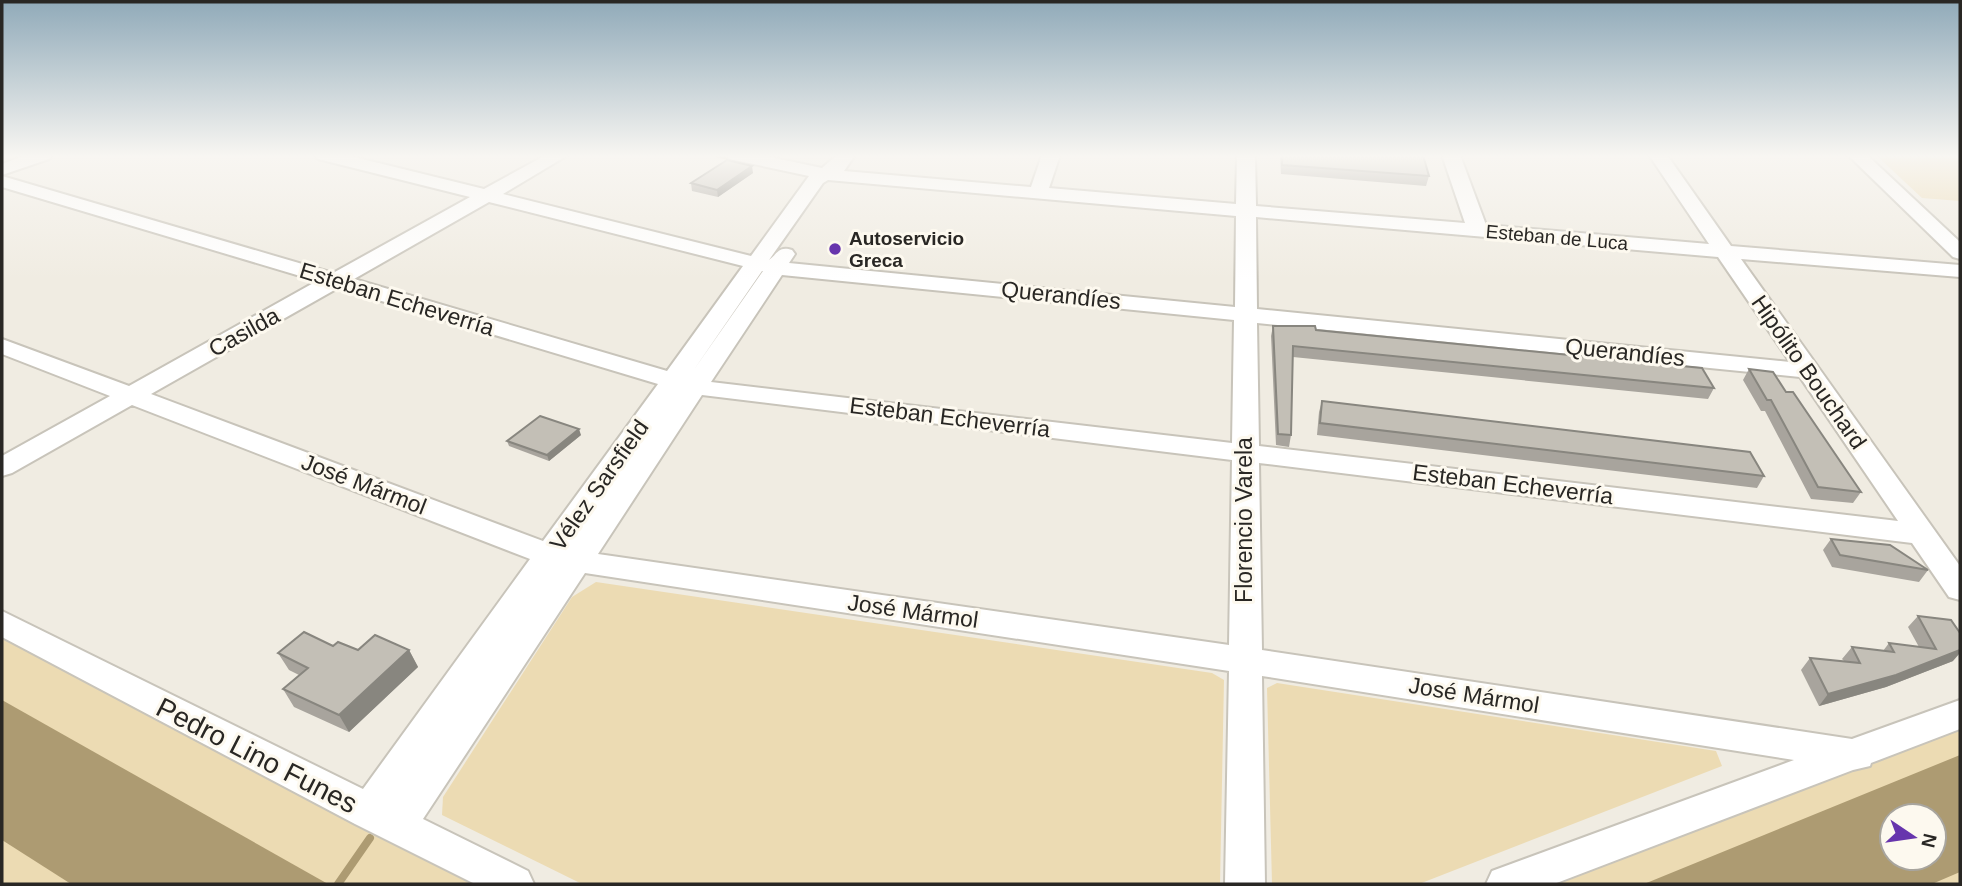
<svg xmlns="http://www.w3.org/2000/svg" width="1962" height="886" viewBox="0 0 1962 886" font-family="Arial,sans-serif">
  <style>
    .green { fill: #ecdbb3; fill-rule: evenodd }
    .water { fill: #ad9b72; fill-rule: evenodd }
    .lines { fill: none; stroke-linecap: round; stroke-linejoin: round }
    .stream-far1 { stroke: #ad9b72; stroke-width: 4.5 }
    .stream { stroke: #ad9b72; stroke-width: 8 }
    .minor-casing { stroke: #c8c4ba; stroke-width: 4 }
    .minor { fill: #fff; fill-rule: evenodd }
    .wall { fill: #a8a49d }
    .shaded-wall { fill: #88867f }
    .building { fill: #c3bfb6; stroke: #88867f; stroke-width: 2 }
    .poi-dot { fill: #6735ad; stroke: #fdf9ef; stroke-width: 2.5 }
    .labels { text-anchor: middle; stroke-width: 6; stroke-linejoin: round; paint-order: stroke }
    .far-street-label { font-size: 19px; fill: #292724; stroke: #fdf9ef }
    .far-poi-label { font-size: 19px; font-weight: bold; fill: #292724; stroke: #fdf9ef; text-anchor: start }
    .street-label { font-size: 23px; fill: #292724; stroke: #fdf9ef }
    .near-street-label { font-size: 28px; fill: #292724; stroke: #fdf9ef }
  </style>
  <rect width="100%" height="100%" fill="#f0ece2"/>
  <g class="green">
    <polygon points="1876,155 1960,155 1960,201 1922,198"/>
    <polygon points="596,582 1212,673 1224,680 1220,884 582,884 442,815 443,797 572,597"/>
    <polygon points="2,623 514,884 2,884"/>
    <polygon points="1277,683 1716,751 1722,766 1419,884 1272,884 1267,688"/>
    <path d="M1960,714V884H1506ZM1892,816H1934V858H1892Z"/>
  </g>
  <g class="water">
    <polygon points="2,700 328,884 71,884 2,840"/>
    <path d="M1960,755V872L1932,884H1644ZM1892,816H1934V858H1892Z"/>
  </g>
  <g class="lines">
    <polyline class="stream-far1" points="716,155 735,159"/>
    <polyline class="stream" points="338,884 370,838"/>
    <defs>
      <g id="minor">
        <polygon points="26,155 52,155 49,159 2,175 2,164"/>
        <path d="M315,155H346L484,189L546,155H568L503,194L751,256L809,176L730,159L727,155H761L822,168L837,155H855L844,171L1031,187L1042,155H1060L1049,188L1236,204L1237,155H1255L1256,206L1465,223L1442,155H1460L1486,225L1709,244L1649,155H1667L1731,246L1960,265V277L1741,259L1960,566V600L1949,597L1912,543L1259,463L1262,650L1852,739L1960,700V729L1871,763L1870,766L1853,770L1554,884H1486L1492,871L1794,760L1262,676L1265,884H1225L1229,671L585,573L423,819L528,871L534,884H475L355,824L2,637V611L363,789L530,559L132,405L12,473L2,476V456L110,396L2,354V339L129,386L317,281L2,187V176L333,273L470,197L318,159ZM828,180L1236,216L1235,307L789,263L795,254L792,250C779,246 778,253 769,260L823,183ZM489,202L743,266L667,371L354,279ZM1256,217L1718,257L1790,362L1257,309ZM762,271H763L693,371ZM782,275L1234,320L1232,443L711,382ZM338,288L658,384L543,541L151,394ZM1257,323L1800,377L1898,521L1259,446ZM702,395L1232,460L1229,645L598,554Z"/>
        <polygon points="1848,155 1867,155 1960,242 1960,259 1953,257"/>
      </g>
    </defs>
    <use href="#minor" class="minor-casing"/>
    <use href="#minor" class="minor"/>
  </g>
  <g class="wall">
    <polygon points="1280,155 1423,155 1429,176 1426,186 1281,174"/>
    <polygon points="753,173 718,197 692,191 691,183"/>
    <polygon points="1273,326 1316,330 1714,388 1708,399 1293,357 1291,435 1289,447 1276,445 1271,336"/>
    <polygon points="1749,369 1786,392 1861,492 1853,503 1811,499 1765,411 1761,411 1743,380"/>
    <polygon points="1322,401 1764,476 1757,488 1317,435 1319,412"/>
    <polygon points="581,435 549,461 509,446 507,441"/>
    <polygon points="1831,539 1928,570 1919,582 1832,567 1823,550"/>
    <polygon points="1918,616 1953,661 1886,687 1819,706 1801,670 1810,658 1844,661 1842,659 1852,647 1883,651 1889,643 1919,647 1908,627"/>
    <polygon points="333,646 358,650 409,650 418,667 349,732 294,707 283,689 299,675 289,670 278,653"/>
  </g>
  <g class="shaded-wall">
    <polygon points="752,166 753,173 718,197 717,190"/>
    <polygon points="579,429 581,435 549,461 547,455"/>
    <polygon points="409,650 418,667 349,732 339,715"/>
    <polygon points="1960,650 1960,653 1953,661 1886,687 1819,706 1828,694"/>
  </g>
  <g class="building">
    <polygon points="1282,155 1423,155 1429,176 1282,165"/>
    <polygon points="727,160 752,166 717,190 691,183"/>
    <polygon points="1273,326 1315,326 1316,330 1702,368 1714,388 1293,346 1291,435 1278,434"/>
    <polygon points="1749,369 1773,372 1786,392 1793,392 1861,492 1818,487 1771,400 1767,400"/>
    <polygon points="1322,401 1750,452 1764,476 1320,423"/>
    <polygon points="540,416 579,429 547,455 507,441"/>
    <polygon points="1831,539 1890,545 1928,570 1840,555"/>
    <polygon points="1918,616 1951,620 1960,633 1960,650 1896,675 1828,694 1810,658 1860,663 1852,647 1894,652 1889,643 1936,649"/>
    <polygon points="304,632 333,646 338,642 358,650 375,635 409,650 339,715 283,689 308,668 278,653"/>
  </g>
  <linearGradient id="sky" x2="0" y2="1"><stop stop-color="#90aab9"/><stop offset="0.56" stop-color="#f8f6f2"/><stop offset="1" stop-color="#f8f6f2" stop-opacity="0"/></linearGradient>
  <rect width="1962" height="279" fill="url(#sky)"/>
  <circle class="poi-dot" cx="835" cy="249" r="7"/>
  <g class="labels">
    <g class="far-street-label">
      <text transform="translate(1557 237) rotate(5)" y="7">Esteban de Luca</text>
    </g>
    <g class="far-poi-label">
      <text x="849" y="245">Autoservicio<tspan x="849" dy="22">Greca</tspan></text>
    </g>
    <g class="street-label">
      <text transform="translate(1061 295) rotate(6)" y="8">Querandíes</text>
      <text transform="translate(397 299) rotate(17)" y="8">Esteban Echeverría</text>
      <text transform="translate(244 332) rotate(-29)" y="8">Casilda</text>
      <text transform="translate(1625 352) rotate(6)" y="8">Querandíes</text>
      <text transform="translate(1809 372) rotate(55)" y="8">Hipólito Bouchard</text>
      <text transform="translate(950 417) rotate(7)" y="8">Esteban Echeverría</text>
      <text transform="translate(364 484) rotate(21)" y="8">José Mármol</text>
      <text transform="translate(1513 484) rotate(7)" y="8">Esteban Echeverría</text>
      <text transform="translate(599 485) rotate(-55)" y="8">Vélez Sarsfield</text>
      <text transform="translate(1244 520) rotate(-90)" y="8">Florencio Varela</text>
      <text transform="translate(913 611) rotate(8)" y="8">José Mármol</text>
      <text transform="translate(1474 695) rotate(9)" y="8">José Mármol</text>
    </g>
    <g class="near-street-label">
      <text transform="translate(257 755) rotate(27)" y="10">Pedro Lino Funes</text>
    </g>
  </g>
  <rect width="1962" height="886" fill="none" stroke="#292724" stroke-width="7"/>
  <g transform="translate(1913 837) rotate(103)"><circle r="33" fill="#fdf9ef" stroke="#a8a59e" stroke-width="2"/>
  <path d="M0-5L12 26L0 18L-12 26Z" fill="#6735ad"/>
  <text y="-10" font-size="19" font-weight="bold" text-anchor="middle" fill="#292724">N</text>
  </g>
</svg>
